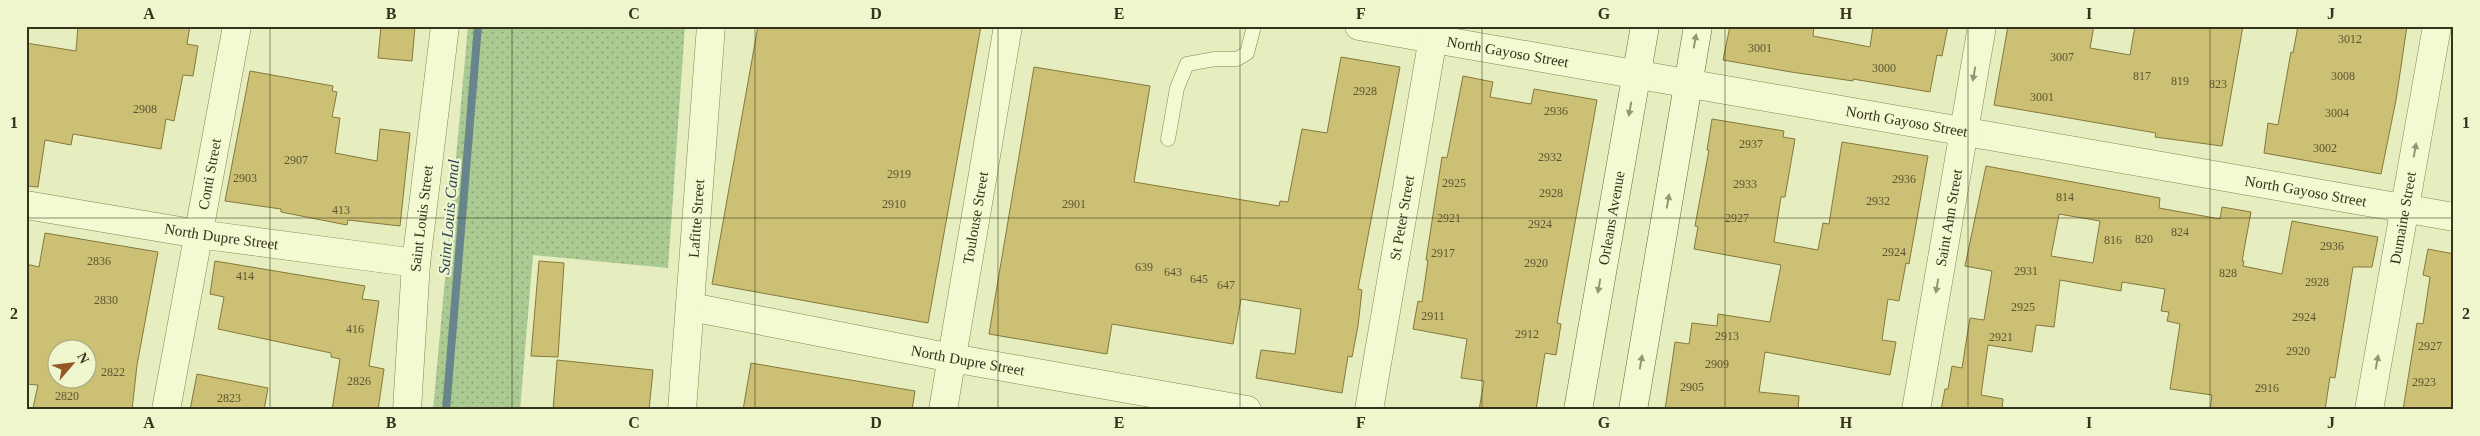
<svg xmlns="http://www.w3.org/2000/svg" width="2480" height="436" viewBox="0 0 2480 436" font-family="'Times New Roman',serif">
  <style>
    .grass { fill: url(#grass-dots) }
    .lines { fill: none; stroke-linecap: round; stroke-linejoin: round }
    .stream { stroke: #69858c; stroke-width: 8 }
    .building { fill: #ccc074; stroke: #85793d; fill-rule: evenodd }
    .lane-casing { stroke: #868557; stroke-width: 15 }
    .street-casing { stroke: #868557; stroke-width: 29 }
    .secondary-casing { stroke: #67653a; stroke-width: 29 }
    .lane { stroke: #f3f9d1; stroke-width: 14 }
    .street { stroke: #f3f9d1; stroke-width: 28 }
    .secondary { stroke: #f3f9d1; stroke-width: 28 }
    .oneway { fill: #949676 }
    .grid { fill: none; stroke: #35331c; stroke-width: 1; stroke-opacity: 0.55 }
    .labels { text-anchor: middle; stroke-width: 5; stroke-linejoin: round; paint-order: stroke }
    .number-label { font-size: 12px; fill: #5b5632 }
    .street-label { font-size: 15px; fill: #35331c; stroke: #eff5cd }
    .water-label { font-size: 16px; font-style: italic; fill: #2b4555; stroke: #eff5cd }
    .neatline { fill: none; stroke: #35331c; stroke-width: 2 }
    .grid-label { font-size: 16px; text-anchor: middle; font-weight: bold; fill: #35331c }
  </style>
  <defs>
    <pattern id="grass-dots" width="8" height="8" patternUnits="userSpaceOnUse" patternTransform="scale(1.25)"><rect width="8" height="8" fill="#abcb92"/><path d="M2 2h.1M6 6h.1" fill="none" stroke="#8ca576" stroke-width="1.8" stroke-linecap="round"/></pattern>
  </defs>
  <rect width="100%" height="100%" fill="#e6edbe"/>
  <polygon class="grass" points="468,26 685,26 668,268 533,255 520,410 433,410"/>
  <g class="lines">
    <polyline class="stream" points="446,410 478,26"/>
  </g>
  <g class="building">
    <polygon points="78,26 190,26 187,44 198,46 193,76 183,75 174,121 166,119 161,149 73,134 71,145 45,140 38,187 26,186 26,43 76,51"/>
    <polygon points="381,26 415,26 412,61 378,58"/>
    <polygon points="758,26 981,26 928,323 712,284"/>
    <polygon points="1730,26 1814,26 1813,36 1870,47 1873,26 1948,26 1942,56 1937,55 1930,92 1853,79 1853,81 1791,72 1723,60"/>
    <polygon points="2008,26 2094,26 2090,48 2130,55 2135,26 2243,26 2222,146 2155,137 2156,133 1994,105"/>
    <polygon points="2298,26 2407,26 2396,100 2381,174 2264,153 2268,123 2278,125 2291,52 2293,53"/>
    <polygon points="1341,57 1400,67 1358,289 1362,290 1358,326 1352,357 1348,356 1342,393 1256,378 1261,350 1295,354 1301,309 1241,299 1233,344 1112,324 1107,354 989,334 1034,67 1150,86 1134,182 1279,206 1280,201 1288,202 1302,129 1327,133"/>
    <polygon points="250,71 333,86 332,91 337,92 332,117 340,118 335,153 377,161 380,129 410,133 400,226 348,220 347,225 281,212 281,209 225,201"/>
    <polygon points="1463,76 1493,82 1490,97 1531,104 1534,89 1597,100 1557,323 1561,324 1556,355 1545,353 1536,410 1479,410 1484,381 1461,378 1467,339 1413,329 1418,301 1422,302 1428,260 1426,260 1442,157 1447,158"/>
    <polygon points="1712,119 1784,131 1783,137 1795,139 1785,197 1781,197 1774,242 1818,250 1823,223 1829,224 1842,142 1928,156 1909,264 1906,263 1899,301 1888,299 1882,340 1896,342 1890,375 1765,352 1759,392 1799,396 1798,410 1665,410 1675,342 1689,344 1692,323 1717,326 1718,314 1770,322 1781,265 1694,249 1698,227 1695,226 1709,150 1707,150"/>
    <path d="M1986,166L2160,198L2159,208L2220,219L2222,207L2251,212L2242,261H2244L2243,266L2282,274L2292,221L2378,237L2372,267H2353L2335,378L2330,377L2325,410H2210L2212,395L2170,389L2180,324L2167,321L2169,312L2161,311L2165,289L2122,282L2121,291L2060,280L2054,327L2036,325L2032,352L1988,345L1981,395L2003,399L2002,410H1941L1945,389H1948L1952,366L1962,368L1970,318L1984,320L1992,271L1965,266ZM2059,214L2100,221L2093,263L2051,256Z"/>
    <path d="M45,233L158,252L137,365L132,410H45L33,408L38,385L26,384V264L39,267ZM58,348H88V378H58Z"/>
    <polygon points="2428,249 2454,254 2454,410 2403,410 2417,323 2423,324 2430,277 2423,275"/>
    <polygon points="215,261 365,286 362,299 379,301 369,366 384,369 378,410 332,410 340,359 331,357 331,353 218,329 224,297 210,294"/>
    <polygon points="539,261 564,263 558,357 531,356"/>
    <polygon points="557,360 653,370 649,410 553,410"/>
    <polygon points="751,363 915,391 912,410 743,410"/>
    <polygon points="197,374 268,388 264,410 190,410"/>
  </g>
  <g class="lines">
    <defs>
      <polyline id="lane" points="1168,139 1177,88 1187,64 1215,59 1237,59 1247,53 1254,26"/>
      <g id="street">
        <path id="s1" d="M1359,26L2454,217"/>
        <path id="s2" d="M26,205L198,234L416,263"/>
        <path id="s3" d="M691,307L952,358L1247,410"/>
        <path id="s4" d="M166,410L237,26"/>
        <path id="s5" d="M407,410L416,263L445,26"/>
        <path id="s6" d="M682,410L711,26"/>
        <path id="s7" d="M943,410L1008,26"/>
        <path id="s8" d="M1369,410L1435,26"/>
        <path id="s9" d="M1916,410L1982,26"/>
        <path id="s10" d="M2369,410L2437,26"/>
      </g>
      <g id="secondary">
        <path id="s11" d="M1578,410L1645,26"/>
        <polyline points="1633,410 1698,26"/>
      </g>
    </defs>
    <use href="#lane" class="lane-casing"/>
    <use href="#street" class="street-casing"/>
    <use href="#secondary" class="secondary-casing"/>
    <use href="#lane" class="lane"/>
    <use href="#street" class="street"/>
    <use href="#secondary" class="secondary"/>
  </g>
  <defs><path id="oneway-solid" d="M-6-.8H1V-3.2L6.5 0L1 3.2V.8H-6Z" transform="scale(1.25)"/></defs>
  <g class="oneway">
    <use href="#oneway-solid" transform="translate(1695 41) rotate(-80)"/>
    <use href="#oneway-solid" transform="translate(1974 74) rotate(100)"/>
    <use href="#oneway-solid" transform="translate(1630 109) rotate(100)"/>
    <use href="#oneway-solid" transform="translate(2415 150) rotate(-80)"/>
    <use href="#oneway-solid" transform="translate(1668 201) rotate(-80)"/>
    <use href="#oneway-solid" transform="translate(1599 286) rotate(100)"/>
    <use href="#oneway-solid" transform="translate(1937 286) rotate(100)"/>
    <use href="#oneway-solid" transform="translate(1641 362) rotate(-80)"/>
    <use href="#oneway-solid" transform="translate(2377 362) rotate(-80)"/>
  </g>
  <path class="grid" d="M270,26V410M512,26V410M755,26V410M998,26V410M1240,26V410M1482,26V410M1725,26V410M1968,26V410M2210,26V410M26,218H2454"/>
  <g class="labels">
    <g class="number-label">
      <text x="2350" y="43">3012</text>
      <text x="1760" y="52">3001</text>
      <text x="2062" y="61">3007</text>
      <text x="1884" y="72">3000</text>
      <text x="2142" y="80">817</text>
      <text x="2343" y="80">3008</text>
      <text x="2180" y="85">819</text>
      <text x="2218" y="88">823</text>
      <text x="1365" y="95">2928</text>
      <text x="2042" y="101">3001</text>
      <text x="145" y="113">2908</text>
      <text x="1556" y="115">2936</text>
      <text x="2337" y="117">3004</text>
      <text x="1751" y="148">2937</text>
      <text x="2325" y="152">3002</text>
      <text x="1550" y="161">2932</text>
      <text x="296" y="164">2907</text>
      <text x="899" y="178">2919</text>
      <text x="245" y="182">2903</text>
      <text x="1904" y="183">2936</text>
      <text x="1454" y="187">2925</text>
      <text x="1745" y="188">2933</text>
      <text x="1551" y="197">2928</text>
      <text x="2065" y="201">814</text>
      <text x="1878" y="205">2932</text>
      <text x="894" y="208">2910</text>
      <text x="1074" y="208">2901</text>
      <text x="341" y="214">413</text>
      <text x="1449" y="222">2921</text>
      <text x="1737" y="222">2927</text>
      <text x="1540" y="228">2924</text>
      <text x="2180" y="236">824</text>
      <text x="2144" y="243">820</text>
      <text x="2113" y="244">816</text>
      <text x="2332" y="250">2936</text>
      <text x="1894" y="256">2924</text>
      <text x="1443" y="257">2917</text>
      <text x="99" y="265">2836</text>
      <text x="1536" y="267">2920</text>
      <text x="1144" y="271">639</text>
      <text x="2026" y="275">2931</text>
      <text x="1173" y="276">643</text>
      <text x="2228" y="277">828</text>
      <text x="245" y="280">414</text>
      <text x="1199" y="283">645</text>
      <text x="2317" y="286">2928</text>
      <text x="1226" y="289">647</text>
      <text x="106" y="304">2830</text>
      <text x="2023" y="311">2925</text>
      <text x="1433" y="320">2911</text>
      <text x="2304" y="321">2924</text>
      <text x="355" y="333">416</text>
      <text x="1527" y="338">2912</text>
      <text x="1727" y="340">2913</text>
      <text x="2001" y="341">2921</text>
      <text x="2430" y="350">2927</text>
      <text x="2298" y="355">2920</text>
      <text x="1717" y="368">2909</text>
      <text x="113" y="376">2822</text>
      <text x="359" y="385">2826</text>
      <text x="2424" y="386">2923</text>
      <text x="1692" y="391">2905</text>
      <text x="2267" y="392">2916</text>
      <text x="67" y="400">2820</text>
      <text x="229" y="402">2823</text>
    </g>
    <g class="street-label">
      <text dy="5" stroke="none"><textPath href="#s1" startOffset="151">North Gayoso Street</textPath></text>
      <text dy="5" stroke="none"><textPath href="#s1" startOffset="556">North Gayoso Street</textPath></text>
      <text dy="5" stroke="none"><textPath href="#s4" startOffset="240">Conti Street</textPath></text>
      <text dy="5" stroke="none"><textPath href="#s1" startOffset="961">North Gayoso Street</textPath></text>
      <text dy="5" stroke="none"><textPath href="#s5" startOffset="192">Saint Louis Street</textPath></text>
      <text dy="5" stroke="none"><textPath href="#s6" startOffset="192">Lafitte Street</textPath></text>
      <text dy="5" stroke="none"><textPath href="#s7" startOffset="195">Toulouse Street</textPath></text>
      <text dy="5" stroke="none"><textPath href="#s8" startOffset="195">St Peter Street</textPath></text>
      <text dy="5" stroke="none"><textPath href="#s11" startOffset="195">Orleans Avenue</textPath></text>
      <text dy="5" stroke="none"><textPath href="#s9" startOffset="195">Saint Ann Street</textPath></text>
      <text dy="5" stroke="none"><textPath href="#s10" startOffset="195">Dumaine Street</textPath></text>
      <text dy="5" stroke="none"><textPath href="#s2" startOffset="198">North Dupre Street</textPath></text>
      <text dy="5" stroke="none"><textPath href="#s3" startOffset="282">North Dupre Street</textPath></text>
    </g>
    <g class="water-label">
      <text transform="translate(448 217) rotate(-85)" y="6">Saint Louis Canal</text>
    </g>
  </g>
  <rect width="2480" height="436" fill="none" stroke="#eff5cd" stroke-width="55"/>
  <g transform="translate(72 364) rotate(62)"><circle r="24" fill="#eff5cd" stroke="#a5a786"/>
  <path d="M0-4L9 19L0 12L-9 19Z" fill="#945727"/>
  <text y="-8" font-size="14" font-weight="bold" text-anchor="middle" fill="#35331c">N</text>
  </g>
  <rect x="28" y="28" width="2424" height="380" class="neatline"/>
  <g class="grid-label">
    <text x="149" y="19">A</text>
    <text x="391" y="19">B</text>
    <text x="634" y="19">C</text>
    <text x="876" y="19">D</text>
    <text x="1119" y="19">E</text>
    <text x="1361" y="19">F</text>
    <text x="1604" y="19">G</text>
    <text x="1846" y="19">H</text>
    <text x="2089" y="19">I</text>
    <text x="2331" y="19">J</text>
    <text x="14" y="128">1</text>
    <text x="2466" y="128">1</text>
    <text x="14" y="319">2</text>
    <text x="2466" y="319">2</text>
    <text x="149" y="428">A</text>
    <text x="391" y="428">B</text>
    <text x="634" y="428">C</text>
    <text x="876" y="428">D</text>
    <text x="1119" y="428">E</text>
    <text x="1361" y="428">F</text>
    <text x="1604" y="428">G</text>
    <text x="1846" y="428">H</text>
    <text x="2089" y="428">I</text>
    <text x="2331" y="428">J</text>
  </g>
</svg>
